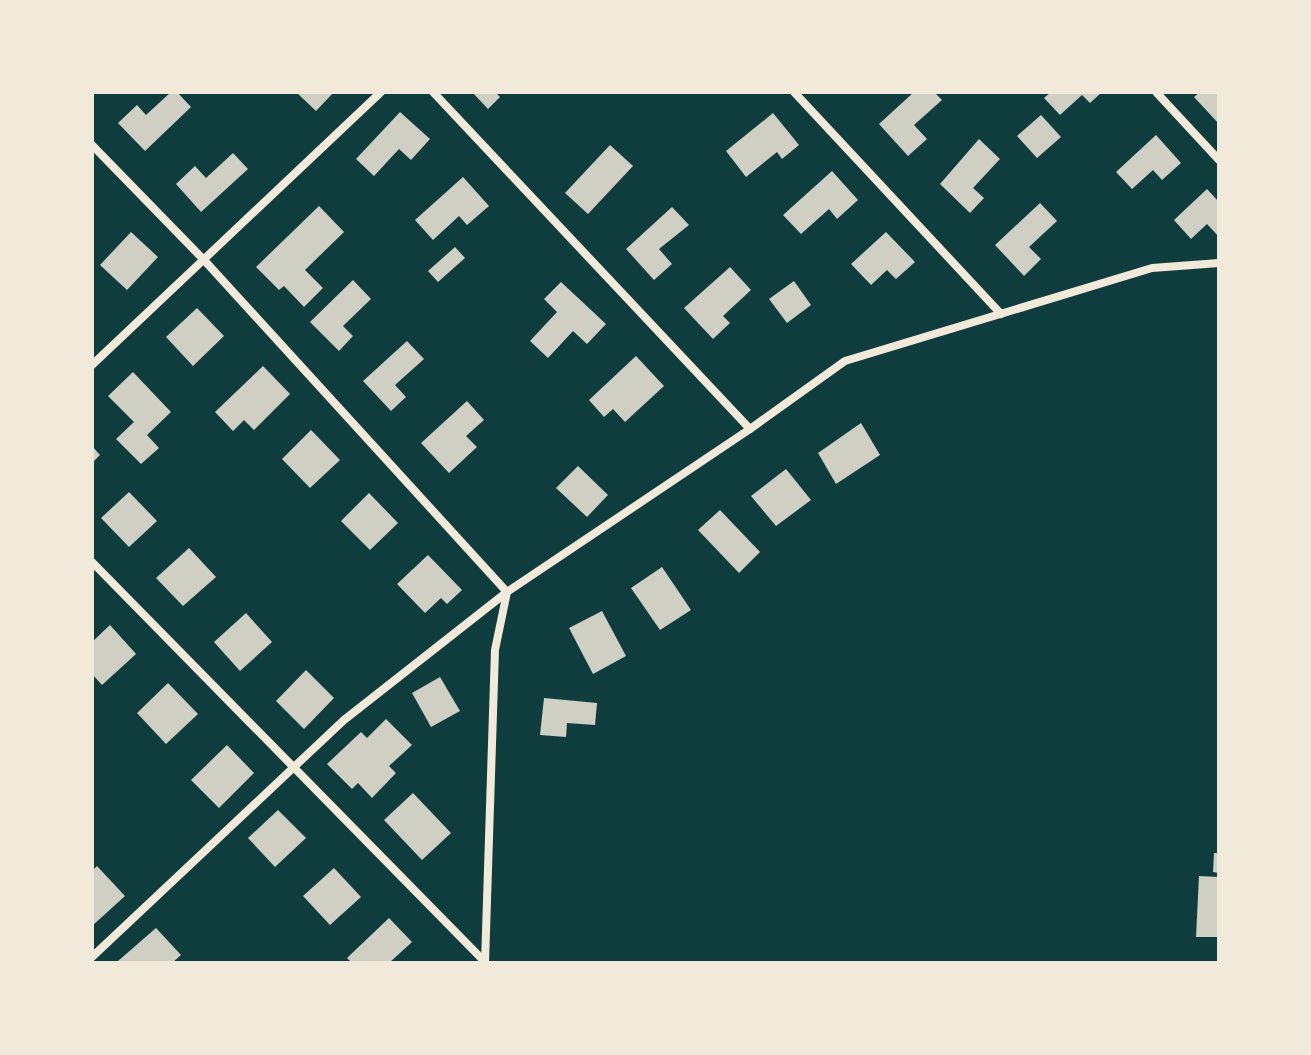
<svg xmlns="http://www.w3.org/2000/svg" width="1311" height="1055" viewBox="0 0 1311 1055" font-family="'Archivo Narrow',sans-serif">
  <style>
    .building { fill: #cfcfc3 }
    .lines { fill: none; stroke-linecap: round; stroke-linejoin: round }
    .minor { stroke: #f1e9da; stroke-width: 8 }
  </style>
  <rect width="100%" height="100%" fill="#0f3d3e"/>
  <g class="building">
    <polygon points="171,92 177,92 191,107 145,151 118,123 137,105 146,115"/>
    <polygon points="296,92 334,92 316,111"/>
    <polygon points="472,92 495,92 500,97 488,109"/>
    <polygon points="914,92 934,92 942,100 914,125 927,139 908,156 879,124"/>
    <polygon points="1051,92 1102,92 1090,103 1082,95 1060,115 1044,98"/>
    <polygon points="1200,92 1219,92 1219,124 1194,97"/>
    <polygon points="400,112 430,139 411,160 399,149 374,176 356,159"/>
    <polygon points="773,113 799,145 782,159 777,152 746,177 726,151"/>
    <polygon points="1041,115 1061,137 1037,158 1017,136"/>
    <polygon points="1156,135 1181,163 1162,180 1153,170 1132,189 1116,172"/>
    <polygon points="979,139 1000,159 973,188 984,198 970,213 940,184"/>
    <polygon points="610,145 633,166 588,214 565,193"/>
    <polygon points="233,153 248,169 201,212 176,184 195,166 206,178"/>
    <polygon points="832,171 858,200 837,219 829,209 801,234 783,215"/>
    <polygon points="463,177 489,206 467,225 459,216 433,240 415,220"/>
    <polygon points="1207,189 1219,202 1219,237 1207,224 1191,239 1174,220"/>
    <polygon points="1040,203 1057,221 1029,247 1041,259 1024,276 995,245"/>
    <polygon points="319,206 344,232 305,270 323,288 304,307 284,286 279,290 256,267"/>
    <polygon points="672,207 689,225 659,249 672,264 654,280 626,249"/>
    <polygon points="131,232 158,257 127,290 100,265"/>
    <polygon points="886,232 915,262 896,279 887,270 871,285 851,264"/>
    <polygon points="455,247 465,258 438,282 428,271"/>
    <polygon points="730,267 751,290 723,316 730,323 713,339 684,308"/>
    <polygon points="353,280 371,299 343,326 353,336 339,351 310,322"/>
    <polygon points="794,281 811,305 787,323 769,299"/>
    <polygon points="561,282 606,324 587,344 573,331 548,358 530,341 557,312 544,299"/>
    <polygon points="197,308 224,336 193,366 166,337"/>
    <polygon points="407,341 424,359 395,385 406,397 391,411 363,381"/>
    <polygon points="636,356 664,386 625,422 613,409 604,417 589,400"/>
    <polygon points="263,366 290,394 254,430 244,420 233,431 215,412"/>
    <polygon points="133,372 171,412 147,435 159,448 141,464 116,439 134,422 108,396"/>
    <polygon points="467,401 484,420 466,436 477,447 449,473 421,443"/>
    <polygon points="861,423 880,455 836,484 818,453"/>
    <polygon points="311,430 340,460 310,488 282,459"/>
    <polygon points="92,446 100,455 92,463"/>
    <polygon points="578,466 608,495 587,517 556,488"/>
    <polygon points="786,469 811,500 776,526 751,496"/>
    <polygon points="129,492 157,521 129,547 101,518"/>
    <polygon points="369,493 398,523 370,550 341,521"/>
    <polygon points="720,510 760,552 739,573 698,530"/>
    <polygon points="189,548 216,577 183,606 156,578"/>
    <polygon points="428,555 462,590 447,604 441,598 425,613 397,584"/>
    <polygon points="662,567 691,610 660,630 631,588"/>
    <polygon points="602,611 626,656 593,674 569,628"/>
    <polygon points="246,613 272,642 240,671 214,642"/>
    <polygon points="110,625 136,654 102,685 92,674 92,642"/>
    <polygon points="306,670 334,698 304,729 276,701"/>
    <polygon points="440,677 460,711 431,727 412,693"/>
    <polygon points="168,683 198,714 166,744 137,713"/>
    <polygon points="544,698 597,703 595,725 567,723 566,737 540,735"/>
    <polygon points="386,719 412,745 389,766 396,773 372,798 358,783 352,789 327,764 361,732 367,738"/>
    <polygon points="227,745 254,773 219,808 191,780"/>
    <polygon points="413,793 451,833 422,860 384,820"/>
    <polygon points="278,810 306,838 275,867 248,838"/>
    <polygon points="1214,853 1219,853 1219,873 1213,872"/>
    <polygon points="97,866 125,896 92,926 92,871"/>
    <polygon points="334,868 361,897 330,925 303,896"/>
    <polygon points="1199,876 1219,877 1219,937 1196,937"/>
    <polygon points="389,918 412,942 389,963 352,963 347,958"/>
    <polygon points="156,928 181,955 172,963 120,963 118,961"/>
  </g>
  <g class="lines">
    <g class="minor">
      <polyline points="433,92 750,429"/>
      <polyline points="794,92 1001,314"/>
      <polyline points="1156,92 1219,160"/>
      <polyline points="92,145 204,260 507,592 495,650 485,963"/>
      <polyline points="92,365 381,92"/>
      <polyline points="92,562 485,962"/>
      <polyline points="92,957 344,720 507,592 750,429 845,361 1152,268 1219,263"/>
    </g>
  </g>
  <rect width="1311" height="1055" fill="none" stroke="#f1e9da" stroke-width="188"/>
</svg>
